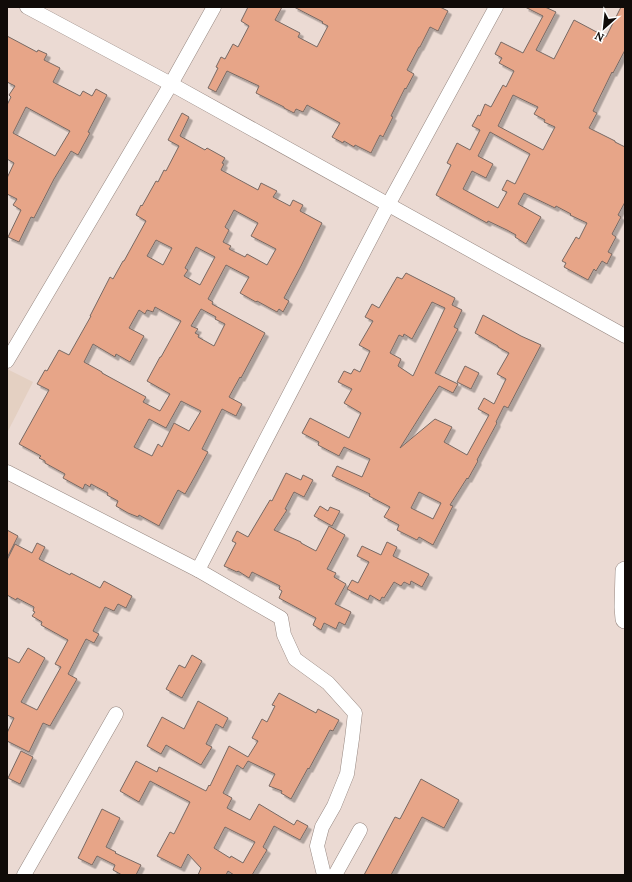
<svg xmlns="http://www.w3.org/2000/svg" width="632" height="882" viewBox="0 0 632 882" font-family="Lora,serif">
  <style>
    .commercial { fill: #e4d0c2 }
    .building { fill: #e7a588; stroke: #786963; fill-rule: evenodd; filter: url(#shadow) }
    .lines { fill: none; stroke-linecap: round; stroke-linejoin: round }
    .minor-casing { stroke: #968780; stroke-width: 15 }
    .secondary-casing { stroke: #968780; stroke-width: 20 }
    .minor { stroke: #fff; stroke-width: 14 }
    .secondary { stroke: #fff; stroke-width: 19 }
  </style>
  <defs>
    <filter id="shadow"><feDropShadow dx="3.5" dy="3.5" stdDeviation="0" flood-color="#0004"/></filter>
  </defs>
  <rect width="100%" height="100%" fill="#ebdad3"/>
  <polygon class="commercial" points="7,369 33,382 7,433"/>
  <g class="building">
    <polygon points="248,7 282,7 275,20 300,33 298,37 317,47 328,26 322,23 323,22 294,7 440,7 448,11 438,31 430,27 420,47 419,47 407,70 414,74 406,89 405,88 391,116 393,117 383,137 380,135 371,153 355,145 354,147 344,141 343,143 332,137 340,123 307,105 303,112 296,109 294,113 284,108 284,107 256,93 259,86 227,71 216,92 208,88 218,68 216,67 221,57 225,59 233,44 238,47 249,26 241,21"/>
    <path d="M525,7H545L556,12L536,50L554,59L574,20L606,37L621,7H625V50L613,73L612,72L593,111L597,113L589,128L615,141V142L625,147V202L618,215L621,217L612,234L616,237L608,252L612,254L607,264L602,261L596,271L594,269L588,280L564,267L566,263L562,261L576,237L579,239L587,223L570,215L571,214L556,206L555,208L524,193L518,204L541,217L526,244L515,237L516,235L507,230L488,221L487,223L436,195L451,165L447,163L457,143L470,150L480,130L472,126L478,115L480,116L485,104L491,107L503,85L506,87L514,71L499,63L502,58L495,54L501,42L523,53L543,16ZM513,95L538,107L534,114L545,120L544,122L555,127L543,150L498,126ZM490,132L530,154L515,184L507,180L502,190L507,192L498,208L463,189L472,171L486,178L493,164L478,156Z"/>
    <path d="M7,36L37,52L38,50L47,54L44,60L60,68L53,82L80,96L83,91L92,96L96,89L107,95L88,132L90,133L78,155L71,151L54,179L34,218L31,217L19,242L8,237L21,210L13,205L17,199L7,194V178L14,163L7,159V105L11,97L9,95L15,86L7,82ZM26,107L70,131L55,156L13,133Z"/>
    <path d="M182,113L189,117L180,136L205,150L207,148L225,158L222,163L224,164L221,170L258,190L261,183L277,191L273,197L290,206L293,200L303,205L300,211L322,223L301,266L284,298L289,301L283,312L279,309L277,312L257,301L256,302L240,293L249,277L226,265L208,299L213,302L212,304L265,333L241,378L240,377L229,397L242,404L236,416L222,409L202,449L208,452L194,478L185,494L178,490L159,526L139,515L138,517L128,513L116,506L118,501L107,495L108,493L91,484L90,487L85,484L83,489L63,478L65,474L45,463V461L39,458L41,456L19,444L49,390L37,384L45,370L47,371L59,350L69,355L91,316H90L110,277L113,279L123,261H124L146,221L136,215L141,205L142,206L156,181L158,182L164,170L166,171L179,146L168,140ZM234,210L258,223L251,236L276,249L267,265L247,254L245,257L229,249L231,246L223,242L229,230L225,227ZM156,240L172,248L163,265L147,256ZM196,247L215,257L200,285L184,276L188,270L185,268ZM155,307L181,321L161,357H160L147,381L170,394L160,411L143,402L146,397L102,373V372L84,362L93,344L115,357L116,354L130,362L144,336L129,328L139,310L145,314L147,310L153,312ZM201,309L216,317L215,319L225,324L214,346L198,337L199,335L195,333L198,329L191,326ZM181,401L201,411L189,431L174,423L162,447L158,444L152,456L134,447L149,419L166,428Z"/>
    <path d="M406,273L455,298L452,305L462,310L454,327L458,329L435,373L458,384L453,393L439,386L400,448L435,419L452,427L444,442L467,455L489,415L478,409L484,398L494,404L506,379L497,374L509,353L498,347V346L475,333L483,315L521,336L541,345L508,408L504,406L496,422L497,423L477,460L478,461L468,479L467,478L450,505L453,506L433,545L419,537L417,540L397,530L399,525L384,517L390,507L369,496L370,494L332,476L337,466L362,477L370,459L344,447L339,456L318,445L319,442L302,433L310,418L349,438L361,413L344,403L352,389L338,382L344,371L351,374L354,369L360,372L370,351L359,345L373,321L365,317L372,304L379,308L397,277L402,279ZM432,302L445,308L413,376L398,366L401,359L390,353L399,335L403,337L404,334L412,339ZM419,492L441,503L433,519L411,508Z"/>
    <polygon points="465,366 479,373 471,389 457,382"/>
    <polygon points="286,473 301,480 303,475 313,480 304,497 294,492 285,509 287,510 274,530 301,542 301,543 316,551 329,526 345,535 327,569 336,573 334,577 346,584 335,604 351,612 345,625 339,622 336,629 324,623 321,630 313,625 316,618 279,598 282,591 279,589 280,586 252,572 249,578 238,571 237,572 224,566 236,543 232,541 237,531 248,537 270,500 272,501"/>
    <polygon points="320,506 328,511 330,507 340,511 332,526 314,516"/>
    <polygon points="7,530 18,536 7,558"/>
    <polygon points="387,542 397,547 393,556 429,574 422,587 411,581 410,585 404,582 401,586 394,582 384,598 382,597 380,601 370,595 368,600 347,589 352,580 358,583 369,562 357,556 362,546 381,555"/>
    <polygon points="37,543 45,547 39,559 70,575 71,573 100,588 104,581 132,596 126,608 118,604 114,611 105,607 93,631 99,634 94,643 86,639 68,674 77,679 50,726 43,723 29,752 7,741 7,733 14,718 7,715 7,657 19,663 28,648 45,658 21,702 37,710 61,667 55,664 68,640 41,625 42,622 32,616 35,612 33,611 34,607 17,598 16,600 7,595 7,560 15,544 32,553"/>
    <polygon points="192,655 202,661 182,698 166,689 179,665 185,668"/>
    <path d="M279,693L316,713L318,709L339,720L333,731L330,730L309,769L308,768L291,799L281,793L282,791L269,786L275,774L248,761L243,769L237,765L223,793L232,798L227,808L250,820L259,804L294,825L297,820L308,826L300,840L274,826L263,847L267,850L252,875H234L228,871L226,875H198L201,868L188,854L181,868L157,856L170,832L174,834L190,802L150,781L139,802L120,791L136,761L157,772L159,767L206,791L209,785L210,786L229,746L248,757L258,741L252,738L262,719L267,722L275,706L272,705ZM225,827L255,842L243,863L231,856L230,858L214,848Z"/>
    <polygon points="198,701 228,718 223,728 216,724 206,744 212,747 201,765 166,745 161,754 147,746 162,717 184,729"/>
    <polygon points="21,751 33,757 20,784 8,778"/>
    <polygon points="421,779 459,800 444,828 422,817 391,875 364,875 395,817 400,819"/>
    <polygon points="102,809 120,818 106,847 116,852 115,853 141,865 136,875 122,875 113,870 115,865 97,856 92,865 78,858"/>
  </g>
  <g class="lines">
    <defs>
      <g id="minor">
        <polyline points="27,7 171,84 625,336"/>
        <polyline points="7,361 171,84 214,7"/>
        <polyline points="7,472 198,570 281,618 284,635 295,659 328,683 355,713 352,739 347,774 334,806 322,827 317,846 324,875"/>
        <polyline points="198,570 388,205 496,7"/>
        <polyline points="24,875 116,714"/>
        <polyline points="335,875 360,830"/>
      </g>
      <polyline id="secondary" points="625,571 624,607 625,619"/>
    </defs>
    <use href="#minor" class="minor-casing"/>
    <use href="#secondary" class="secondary-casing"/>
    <use href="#minor" class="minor"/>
    <use href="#secondary" class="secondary"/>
  </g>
  <rect width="632" height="882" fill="none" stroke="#100b08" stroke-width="16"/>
  <g transform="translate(604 28) rotate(207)" stroke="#ffffff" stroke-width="3" paint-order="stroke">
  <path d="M0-3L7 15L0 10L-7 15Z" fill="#100b08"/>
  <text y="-6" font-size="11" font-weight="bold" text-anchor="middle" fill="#100b08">N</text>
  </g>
</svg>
